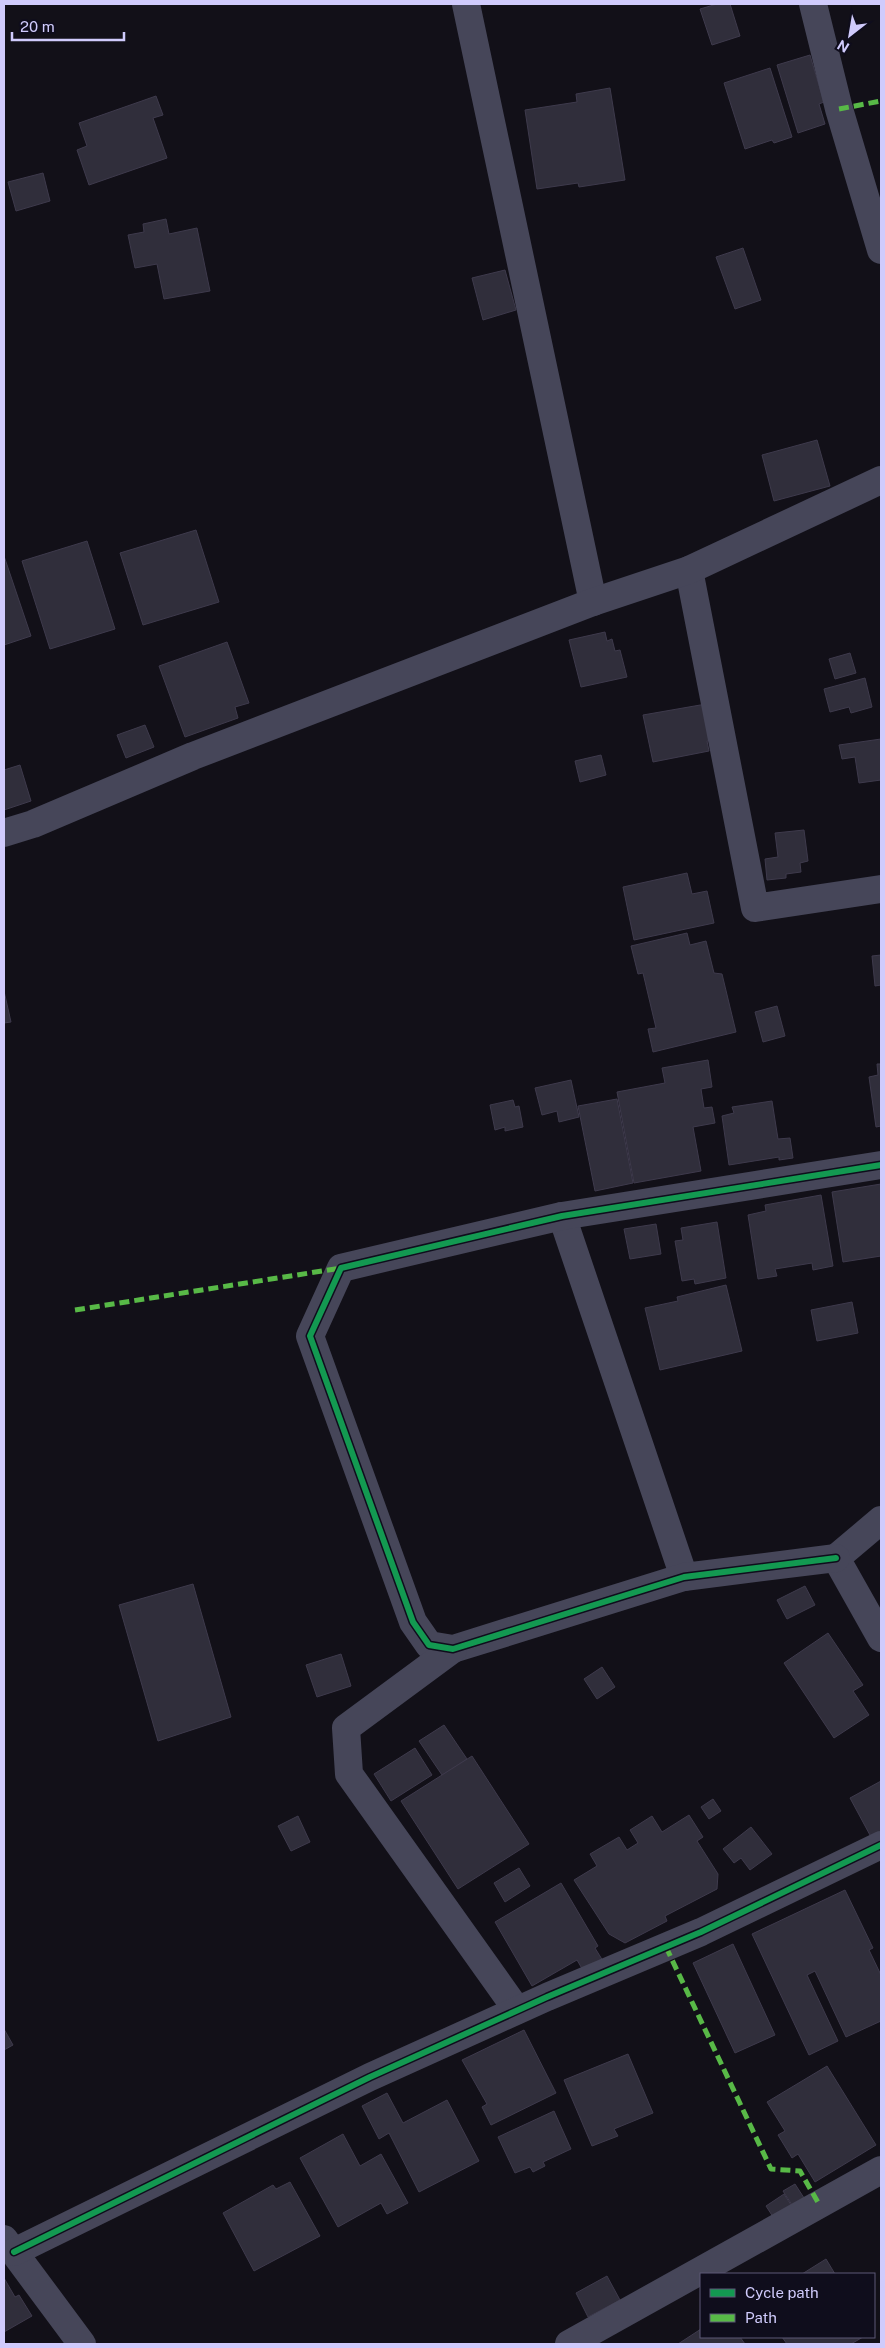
<svg xmlns="http://www.w3.org/2000/svg" width="885" height="2348" viewBox="0 0 885 2348" font-family="'Public Sans',sans-serif">
  <style>
    .building { fill: #302e3b; stroke: #3e3a4c }
    .lines { fill: none; stroke-linecap: round; stroke-linejoin: round }
    .minor { stroke: #464659; stroke-width: 28 }
    .quiet { stroke: #58b947; stroke-width: 5; stroke-dasharray: 10 5; stroke-linecap: butt }
    .cycleway-casing { stroke: #0f0d1c; stroke-width: 9 }
    .cycleway { stroke: #139951; stroke-width: 6 }
  </style>
  <rect width="100%" height="100%" fill="#121018"/>
  <g class="building">
    <polygon points="717,4 730,4 740,36 712,45 700,9"/>
    <polygon points="810,55 824,102 819,104 825,124 798,133 777,65"/>
    <polygon points="770,68 792,137 774,143 772,140 745,149 724,83"/>
    <polygon points="610,88 625,180 579,187 578,183 537,189 525,110 577,102 576,94"/>
    <polygon points="156,96 163,115 153,118 167,158 89,185 77,150 87,146 79,123"/>
    <polygon points="43,173 50,201 16,211 8,182"/>
    <polygon points="166,219 169,234 197,228 210,291 164,299 157,264 135,268 128,235 144,232 143,224"/>
    <polygon points="743,248 761,300 735,309 716,257"/>
    <polygon points="505,270 516,310 483,320 472,278"/>
    <polygon points="817,440 830,486 774,501 762,455"/>
    <polygon points="196,530 219,602 143,625 120,553"/>
    <polygon points="87,541 115,629 50,649 22,561"/>
    <polygon points="4,556 31,636 4,645"/>
    <polygon points="605,632 607,641 612,639 615,651 620,650 627,677 581,687 569,640"/>
    <polygon points="227,642 249,703 235,707 238,718 185,737 159,666"/>
    <polygon points="850,653 856,673 835,679 829,659"/>
    <polygon points="865,678 872,707 851,713 849,707 830,712 824,689"/>
    <polygon points="706,704 713,740 707,741 709,751 653,762 643,715"/>
    <polygon points="145,725 154,747 126,758 117,735"/>
    <polygon points="881,739 881,780 859,783 855,757 842,759 839,745"/>
    <polygon points="601,755 606,775 580,782 575,761"/>
    <polygon points="20,765 31,801 4,810 4,770"/>
    <polygon points="804,830 808,861 800,863 801,872 786,874 786,878 767,880 765,859 778,857 775,833"/>
    <polygon points="687,873 692,894 707,891 714,923 634,940 623,887"/>
    <polygon points="687,933 690,945 706,941 714,973 722,974 736,1032 653,1052 648,1029 656,1028 643,973 638,974 631,946"/>
    <polygon points="881,955 881,985 875,986 872,956"/>
    <polygon points="4,991 11,1022 4,1023"/>
    <polygon points="777,1006 785,1036 763,1042 755,1012"/>
    <polygon points="708,1060 712,1087 701,1089 704,1108 712,1107 715,1123 693,1127 701,1171 634,1183 617,1092 665,1083 662,1068"/>
    <polygon points="877,1064 881,1064 881,1126 876,1127 869,1077 878,1075"/>
    <polygon points="571,1080 579,1117 559,1122 557,1111 542,1115 535,1088"/>
    <polygon points="617,1099 633,1183 595,1191 578,1106"/>
    <polygon points="513,1100 515,1107 519,1106 523,1127 505,1131 505,1127 495,1130 490,1105"/>
    <polygon points="772,1101 778,1139 790,1138 793,1158 779,1160 779,1157 729,1165 722,1116 734,1113 732,1107"/>
    <polygon points="881,1184 881,1256 843,1262 832,1192"/>
    <polygon points="821,1195 833,1266 813,1270 812,1263 775,1269 777,1276 758,1279 748,1215 766,1211 765,1205"/>
    <polygon points="717,1222 726,1278 695,1284 694,1279 682,1281 675,1241 683,1240 681,1228"/>
    <polygon points="656,1224 661,1254 630,1259 624,1229"/>
    <polygon points="726,1285 742,1351 660,1370 645,1308 678,1301 677,1297"/>
    <polygon points="852,1302 858,1333 817,1341 811,1310"/>
    <polygon points="193,1584 231,1717 158,1741 119,1605"/>
    <polygon points="805,1586 815,1605 787,1619 777,1600"/>
    <polygon points="828,1633 863,1685 853,1691 869,1715 834,1738 784,1663"/>
    <polygon points="341,1654 351,1686 317,1697 306,1665"/>
    <polygon points="602,1667 615,1687 597,1699 584,1679"/>
    <polygon points="444,1725 467,1759 442,1775 419,1741"/>
    <polygon points="415,1748 432,1775 391,1801 374,1774"/>
    <polygon points="472,1756 529,1844 458,1889 401,1801"/>
    <polygon points="881,1781 881,1831 871,1837 850,1798"/>
    <polygon points="713,1799 721,1811 709,1819 701,1807"/>
    <polygon points="689,1815 703,1837 697,1841 718,1874 717,1889 665,1916 667,1921 625,1943 609,1934 574,1880 597,1866 590,1854 619,1837 627,1850 638,1843 630,1830 652,1816 662,1832"/>
    <polygon points="298,1816 310,1842 291,1851 278,1826"/>
    <polygon points="751,1827 772,1854 750,1870 741,1858 734,1863 723,1849"/>
    <polygon points="519,1868 530,1886 505,1902 494,1883"/>
    <polygon points="561,1883 598,1946 595,1948 603,1961 584,1972 577,1960 532,1986 495,1922"/>
    <polygon points="845,1890 873,1948 869,1950 881,1975 881,2021 846,2037 815,1971 807,1975 838,2041 809,2055 752,1934"/>
    <polygon points="733,1944 775,2035 735,2053 693,1963"/>
    <polygon points="4,2029 13,2045 4,2050"/>
    <polygon points="524,2030 556,2093 491,2125 482,2107 487,2104 462,2060"/>
    <polygon points="628,2054 653,2113 614,2129 618,2136 592,2146 564,2080"/>
    <polygon points="827,2066 876,2145 815,2182 798,2154 792,2158 778,2135 785,2131 767,2102"/>
    <polygon points="387,2093 403,2123 447,2100 479,2161 419,2192 389,2133 379,2139 362,2106"/>
    <polygon points="554,2111 571,2149 543,2162 545,2166 533,2172 530,2167 515,2173 498,2137"/>
    <polygon points="343,2134 360,2166 381,2154 408,2203 387,2214 381,2203 338,2227 300,2158"/>
    <polygon points="290,2182 320,2236 254,2271 223,2213 273,2185 276,2189"/>
    <polygon points="795,2184 806,2201 794,2208 783,2191"/>
    <polygon points="784,2194 793,2208 775,2220 766,2206"/>
    <polygon points="826,2259 835,2274 802,2274"/>
    <polygon points="607,2276 620,2300 588,2317 576,2293"/>
    <polygon points="4,2278 15,2297 19,2295 32,2316 4,2332"/>
    <polygon points="701,2329 701,2337 740,2337 745,2344 678,2344"/>
    <polygon points="782,2337 863,2337 851,2344 787,2344"/>
  </g>
  <g class="lines">
    <g class="minor">
      <polyline points="466,4 593,602"/>
      <polyline points="813,4 839,109 881,250"/>
      <polyline points="689,570 755,908 881,889"/>
      <polyline points="4,833 33,824 193,756 593,602 689,570 881,480"/>
      <polyline points="562,1216 684,1577"/>
      <polyline points="881,1520 836,1558 881,1638"/>
      <polyline points="836,1558 684,1577 453,1649 429,1645 413,1622 310,1336 341,1268 562,1216 881,1165"/>
      <polyline points="453,1649 346,1728 349,1774 517,2010"/>
      <polyline points="4,2239 82,2344"/>
      <polyline points="14,2252 370,2077 547,1997 701,1932 881,1845"/>
      <polyline points="569,2344 881,2170"/>
    </g>
    <g class="quiet">
      <polyline points="839,109 881,101"/>
      <polyline points="75,1310 341,1268"/>
      <polyline points="666,1947 771,2169 800,2171 819,2204"/>
    </g>
    <defs>
      <g id="cycleway">
        <polyline points="836,1558 684,1577 453,1649 429,1645 413,1622 310,1336 341,1268 562,1216 881,1165"/>
        <polyline points="14,2252 370,2077 547,1997 701,1932 881,1845"/>
      </g>
    </defs>
    <use href="#cycleway" class="cycleway-casing"/>
    <use href="#cycleway" class="cycleway"/>
  </g>
  <rect width="885" height="2348" fill="none" stroke="#d0cbfc" stroke-width="10"/>
  <rect x="700" y="2273" width="175" height="65" fill="#0f0d1c" stroke="#5c5976"/>
  <rect x="710" y="2289" width="25" height="8" fill="#139951" stroke="#5c5976"/>
  <text x="745" y="2298" font-size="15" fill="#d0cbfc">Cycle path</text>
  <rect x="710" y="2314" width="25" height="8" fill="#58b947" stroke="#5c5976"/>
  <text x="745" y="2323" font-size="15" fill="#d0cbfc">Path</text>
  <g transform="translate(850 35) rotate(211)" stroke="#0f0d1c" stroke-width="4" paint-order="stroke">
  <path d="M0-4L9 19L0 12L-9 19Z" fill="#d0cbfc"/>
  <text y="-8" font-size="14" font-weight="bold" text-anchor="middle" fill="#d0cbfc">N</text>
  </g>
  <path d="M12 32v8h112v-8" fill="none" stroke="#d0cbfc" stroke-width="2.5"/>
  <text x="20" y="32" font-size="15" fill="#d0cbfc" stroke="#0f0d1c" stroke-width="4" paint-order="stroke">20 m</text>
</svg>
